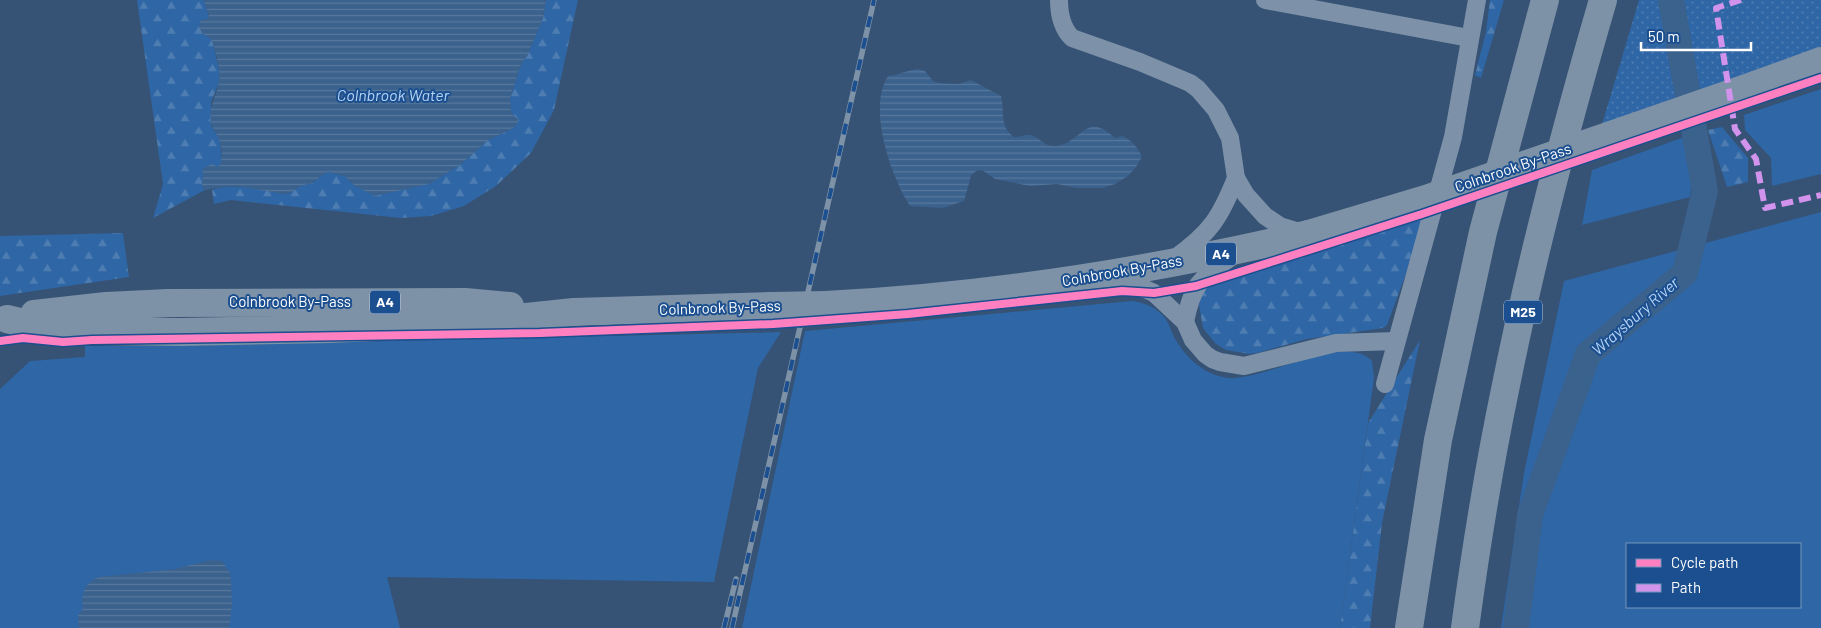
<svg xmlns="http://www.w3.org/2000/svg" width="1821" height="628" viewBox="0 0 1821 628" font-family="Barlow,sans-serif">
  <style>
    .grass { fill: #2f66a5; fill-rule: evenodd }
    .forest { fill: url(#forest-firs) }
    .park { fill: url(#park-dots) }
    .water { fill: url(#water-rules) }
    .lines { fill: none; stroke-linecap: round; stroke-linejoin: round }
    .river { stroke: #3b618d; stroke-width: 26 }
    .street { stroke: #7d92a8; stroke-width: 18 }
    .highway { stroke: #7e92a7; stroke-width: 28 }
    .rail-casing { stroke: #7e92a7; stroke-width: 5.5 }
    .rail { stroke: #1b4f8f; stroke-width: 4; stroke-dasharray: 11; stroke-linecap: butt }
    .highway-bridge { stroke: #7e92a7; stroke-width: 28 }
    .quiet { stroke: #d193ec; stroke-width: 6; stroke-dasharray: 12 6; stroke-linecap: butt }
    .cycleway-casing { stroke: #1b4f8f; stroke-width: 11 }
    .cycleway { stroke: #ff80c0; stroke-width: 8 }
    .labels { text-anchor: middle; stroke-width: 4; stroke-linejoin: round; paint-order: stroke }
    .shield { fill: #1b4f8f; stroke: #bbcadd; stroke-width: 1 }
    .shield-label { font-size: 14px; font-weight: bold; fill: #fff }
    .street-label { font-size: 15px; fill: #fff; stroke: #1b4f8f }
    .water-label { font-size: 16px; font-style: italic; fill: #b5d3f5; stroke: #1b4f8f }
  </style>
  <defs>
    <pattern id="forest-firs" width="22" height="20" patternUnits="userSpaceOnUse" patternTransform="scale(1.25)"><rect width="22" height="20" fill="#2f66a5"/><path d="M5 1l3.5 6h-7zM16 11l3.5 6h-7z" fill="#4e7db2"/></pattern>
    <pattern id="park-dots" width="8" height="8" patternUnits="userSpaceOnUse" patternTransform="scale(1.25)"><rect width="8" height="8" fill="#2f66a5"/><path d="M2 2h.1M6 6h.1" fill="none" stroke="#4e7db2" stroke-width="1.8" stroke-linecap="round"/></pattern>
    <pattern id="water-rules" width="6" height="5" patternUnits="userSpaceOnUse" patternTransform="scale(1.25)"><rect width="6" height="5" fill="#3b618d"/><path d="M0 2.5h6" fill="none" stroke="#58799e"/></pattern>
  </defs>
  <rect width="100%" height="100%" fill="#365274"/>
  <g class="grass">
    <polygon points="1821,89 1821,174 1772,186 1771,158 1745,130 1744,115"/>
    <polygon points="1690,135 1696,154 1690,197 1582,225 1592,170"/>
    <path d="M1821,212V628H1501L1524,473L1564,281ZM1627,544H1800V607H1627Z"/>
    <path d="M1132,301C1145,303 1156,307 1165,318C1170,325 1172,335 1177,342C1188,360 1207,376 1229,378C1264,381 1345,332 1372,361L1374,378L1340,628H742L805,331Z"/>
    <polygon points="781,332 758,368 714,582 387,577 400,628 0,628 0,389 30,361 85,357 85,346 174,346"/>
  </g>
  <g class="forest">
    <polygon points="137,0 204,0 209,16 202,33 212,39 220,74 219,83 211,102 211,126 220,139 222,160 221,165 202,186 205,190 153,218 163,184"/>
    <path d="M546,0H578L554,110L531,153L496,186L464,206L431,216L401,218L231,200L214,204L212,190C235,182 261,190 284,194L292,192L300,186L312,183L325,173L329,172L345,176L355,186L429,184L461,164L488,140L513,128L518,120L511,113L510,98L521,64L527,56L543,18Z"/>
    <polygon points="1490,0 1504,0 1481,78 1475,75 1486,32"/>
    <polygon points="1722,127 1748,158 1748,182 1727,187 1708,130"/>
    <polygon points="1424,218 1418,241 1387,325 1383,328 1307,339 1257,353 1249,354 1226,350 1216,344 1203,328 1199,305 1203,286"/>
    <polygon points="123,233 129,277 0,296 0,236"/>
    <polygon points="1420,340 1382,523 1370,628 1340,628 1368,423"/>
  </g>
  <polygon class="park" points="1639,0 1821,0 1821,49 1601,128"/>
  <g class="water">
    <path d="M204,0H546L543,18L527,56L521,64L510,98L511,113L518,120V123L513,128L488,140L461,164L429,184L375,196L355,186L345,176L329,172L325,173L312,183L300,186L292,192L284,194L236,186L223,187L205,190L202,186L203,169L211,164L218,167C224,161 222,144 218,137C216,132 212,129 211,123C208,106 216,98 219,82C221,69 215,52 212,40L202,33L199,26L201,20L208,19L209,16Z"/>
    <path d="M918,69L925,71L933,81L939,83L959,84L971,80L1001,96C1005,112 999,126 1014,137C1019,137 1025,135 1030,135C1039,136 1043,146 1054,146C1082,145 1084,109 1115,138L1123,136C1132,141 1138,147 1142,157L1136,167L1128,176L1115,184L1103,188H1076L1057,184L1030,186L995,179L982,170L976,171L971,176L964,201L943,208L910,206C891,177 867,108 888,76C899,75 907,70 918,69Z"/>
    <path d="M210,560L222,561L230,573L231,581L232,605L229,628H79L78,616L83,608C81,594 84,583 99,577L175,569Z"/>
  </g>
  <g class="lines">
    <polyline class="river" points="1516,628 1530,515 1588,354 1685,273 1705,191 1671,0"/>
    <g class="street">
      <path d="M1059,0C1059,14 1062,28 1072,38L1140,62L1190,83L1198,89L1216,110L1230,138L1236,178L1246,195L1265,216L1280,226L1303,233"/>
      <polyline points="1265,0 1469,38"/>
      <path d="M1175,258C1210,233 1220,218 1236,178"/>
      <polyline points="1111,278 1134,284 1154,293 1185,322 1193,340 1205,354 1212,359 1220,362 1244,366 1336,343 1396,341"/>
      <path d="M1185,322C1193,281 1202,278 1234,255"/>
      <polyline points="1385,384 1453,137 1477,0"/>
    </g>
    <g class="highway">
      <polyline points="1755,85 1821,61"/>
      <path d="M825,305C989,297 1150,271 1309,234"/>
      <polyline points="34,314 106,306 168,303 465,302 510,306"/>
      <polyline points="7,319 41,327 100,331 181,332 329,329 467,323 574,312 772,306"/>
      <polyline points="1409,628 1438,440 1483,232 1545,0"/>
      <path d="M1465,628C1476,547 1489,466 1506,385C1532,256 1566,127 1603,0"/>
    </g>
    <defs>
      <g id="rail">
        <polyline points="724,628 736,579"/>
        <polyline points="732,628 874,0"/>
      </g>
    </defs>
    <use href="#rail" class="rail-casing"/>
    <use href="#rail" class="rail"/>
    <g class="highway-bridge">
      <polyline points="1309,234 1426,199 1755,85"/>
      <polyline points="772,306 825,305"/>
    </g>
    <polyline class="quiet" points="1741,0 1716,8 1735,129 1756,159 1765,208 1821,195"/>
    <defs>
      <polyline id="cycleway" points="0,341 23,338 63,342 92,340 540,333 773,324 908,314 1122,291 1154,293 1196,286 1422,214 1821,78"/>
    </defs>
    <use href="#cycleway" class="cycleway-casing"/>
    <use href="#cycleway" class="cycleway"/>
  </g>
  <g class="labels">
    <g class="shield">
      <rect x="1206" y="242.5" width="30" height="23" rx="4"/>
      <rect x="370" y="290.5" width="30" height="23" rx="4"/>
      <rect x="1504" y="300.5" width="38" height="23" rx="4"/>
    </g>
    <g class="shield-label">
      <text x="1221" y="259">A4</text>
      <text x="385" y="307">A4</text>
      <text x="1523" y="317">M25</text>
    </g>
    <g class="street-label">
      <text transform="translate(1513 168) rotate(-19)" y="5">Colnbrook By-Pass</text>
      <text transform="translate(1122 271) rotate(-10)" y="5">Colnbrook By-Pass</text>
      <text x="290" y="307">Colnbrook By-Pass</text>
      <text transform="translate(720 308) rotate(-2)" y="5">Colnbrook By-Pass</text>
    </g>
    <g class="water-label">
      <text x="393" y="101">Colnbrook Water</text>
      <text transform="translate(1635 316) rotate(-41)" y="6">Wraysbury River</text>
    </g>
  </g>
  <rect x="1626" y="543" width="175" height="65" fill="#1b4f8f" stroke="#7695bc"/>
  <rect x="1636" y="559" width="25" height="8" fill="#ff80c0" stroke="#7695bc"/>
  <text x="1671" y="568" font-size="15" fill="#ffffff">Cycle path</text>
  <rect x="1636" y="584" width="25" height="8" fill="#d193ec" stroke="#7695bc"/>
  <text x="1671" y="593" font-size="15" fill="#ffffff">Path</text>
  <path d="M1641 42v8h110v-8" fill="none" stroke="#ffffff" stroke-width="2.5"/>
  <text x="1648" y="42" font-size="15" fill="#ffffff" stroke="#1b4f8f" stroke-width="4" paint-order="stroke">50 m</text>
</svg>
